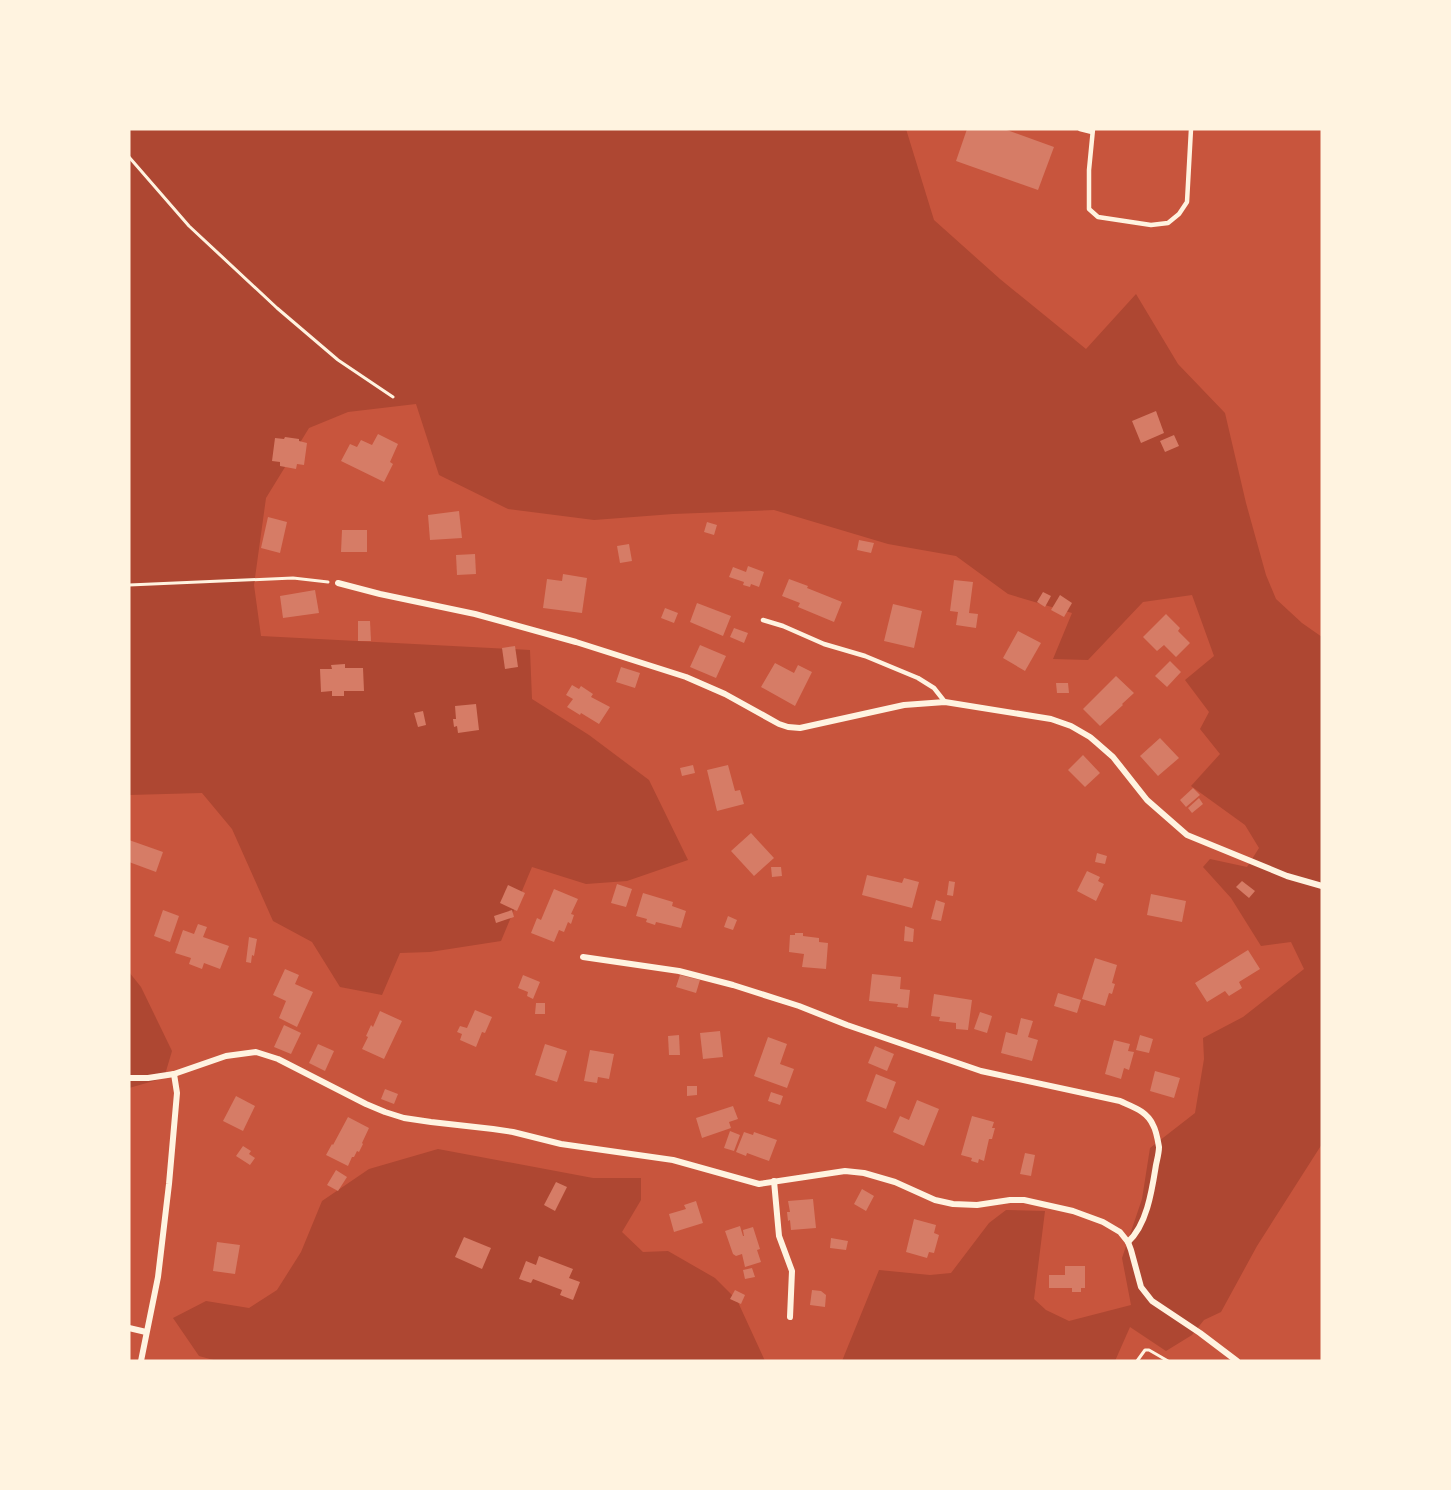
<svg xmlns="http://www.w3.org/2000/svg" width="1451" height="1490" viewBox="0 0 1451 1490" font-family="Manrope,sans-serif">
  <style>
    .green { fill: #ae4732 }
    .building { fill: #d67c66 }
    .lines { fill: none; stroke-linecap: round; stroke-linejoin: round }
    .path { stroke: #fff3e0; stroke-width: 3 }
    .service { stroke: #fff3e0; stroke-width: 4.5 }
    .minor { stroke: #fff3e0; stroke-width: 6 }
  </style>
  <rect width="100%" height="100%" fill="#c8553d"/>
  <g class="green">
    <polygon points="129,129 906,129 934,220 1000,279 1086,349 1136,294 1178,364 1225,413 1246,503 1266,575 1276,599 1302,623 1322,637 1322,1144 1257,1246 1221,1312 1204,1320 1192,1335 1166,1351 1130,1327 1115,1361 842,1361 879,1270 930,1275 951,1273 989,1223 1006,1210 1045,1211 1034,1299 1046,1310 1069,1321 1131,1305 1122,1258 1142,1199 1150,1148 1195,1113 1204,1059 1203,1038 1243,1017 1304,969 1291,942 1261,946 1231,898 1203,867 1210,859 1247,867 1259,848 1245,825 1191,786 1220,754 1200,729 1209,712 1185,680 1214,656 1192,595 1143,602 1088,660 1053,659 1072,613 1008,594 956,556 888,544 774,510 673,514 594,520 508,509 439,475 416,404 348,412 309,428 266,498 254,585 261,636 530,650 532,699 589,735 649,780 688,860 627,881 586,884 532,867 501,941 430,952 400,953 382,995 340,987 312,942 273,921 232,829 202,793 129,795"/>
    <polygon points="129,972 141,987 172,1051 164,1078 129,1088"/>
    <polygon points="438,1149 593,1178 641,1178 641,1200 622,1232 643,1252 668,1251 715,1278 737,1300 765,1361 217,1361 199,1356 173,1318 206,1301 249,1308 277,1290 301,1252 322,1201 369,1169"/>
  </g>
  <g class="building">
    <polygon points="967,129 1004,129 1054,147 1038,190 956,161"/>
    <polygon points="1156,411 1164,433 1141,443 1132,421"/>
    <polygon points="378,434 398,444 390,462 393,464 384,482 341,461 350,444 357,447 361,440 372,445"/>
    <polygon points="1174,435 1179,446 1165,452 1160,441"/>
    <polygon points="285,437 299,439 299,441 307,443 304,465 297,464 296,469 280,466 280,462 272,461 275,438 284,439"/>
    <polygon points="459,511 462,538 430,540 428,515"/>
    <polygon points="268,517 287,522 280,553 261,548"/>
    <polygon points="707,522 717,525 714,535 704,532"/>
    <polygon points="342,530 367,530 367,552 341,552"/>
    <polygon points="859,540 874,543 871,553 857,550"/>
    <polygon points="629,544 632,561 620,563 617,546"/>
    <polygon points="475,554 476,574 457,575 456,555"/>
    <polygon points="748,566 764,572 759,587 751,584 750,587 743,585 744,582 729,577 733,567 746,572"/>
    <polygon points="563,574 587,578 582,613 543,608 547,579 562,581"/>
    <polygon points="789,579 808,586 807,588 842,602 834,622 798,607 800,603 782,596"/>
    <polygon points="954,580 973,582 969,613 978,614 976,628 956,625 958,612 950,611"/>
    <polygon points="315,590 319,613 283,618 280,596"/>
    <polygon points="1043,592 1051,596 1045,607 1037,602"/>
    <polygon points="1060,595 1072,603 1064,617 1051,610"/>
    <polygon points="697,603 731,616 723,636 690,622"/>
    <polygon points="893,604 922,611 914,648 884,641"/>
    <polygon points="665,608 678,613 674,623 661,618"/>
    <polygon points="1166,614 1180,628 1178,631 1190,643 1176,657 1164,645 1157,651 1143,637"/>
    <polygon points="358,621 370,621 371,641 358,641"/>
    <polygon points="734,628 748,633 744,643 730,637"/>
    <polygon points="1018,631 1041,643 1025,671 1003,658"/>
    <polygon points="700,645 726,656 716,678 690,667"/>
    <polygon points="515,646 518,667 505,669 502,648"/>
    <polygon points="1170,661 1181,672 1167,687 1155,676"/>
    <polygon points="775,663 794,673 798,665 812,672 795,706 761,687"/>
    <polygon points="345,664 345,668 363,668 364,691 344,691 344,696 332,696 332,691 321,692 320,669 332,669 331,665"/>
    <polygon points="621,667 640,673 635,688 616,682"/>
    <polygon points="1116,676 1134,693 1122,704 1123,705 1100,726 1083,709"/>
    <polygon points="1056,683 1068,683 1069,693 1057,693"/>
    <polygon points="572,685 579,689 581,686 593,694 591,697 610,707 599,724 581,713 580,715 567,707 573,699 566,695"/>
    <polygon points="476,704 479,730 458,733 457,726 454,727 453,719 456,719 455,706"/>
    <polygon points="423,711 426,725 418,727 414,713"/>
    <polygon points="1160,738 1179,758 1158,776 1140,756"/>
    <polygon points="1083,755 1100,773 1085,787 1068,770"/>
    <polygon points="693,765 695,773 682,776 680,768"/>
    <polygon points="728,765 735,791 740,790 744,804 717,811 707,770"/>
    <polygon points="1193,788 1200,795 1186,807 1180,800"/>
    <polygon points="1199,798 1203,804 1192,813 1188,808"/>
    <polygon points="751,833 774,858 754,876 731,851"/>
    <polygon points="129,840 163,852 156,872 129,862"/>
    <polygon points="1097,853 1107,856 1105,864 1095,862"/>
    <polygon points="771,867 781,867 782,876 772,877"/>
    <polygon points="1087,871 1100,877 1098,881 1104,884 1096,901 1077,891"/>
    <polygon points="867,875 902,883 904,878 919,882 912,908 862,895"/>
    <polygon points="949,881 955,882 953,896 947,895"/>
    <polygon points="1242,881 1255,891 1249,898 1236,887"/>
    <polygon points="617,884 632,889 626,907 611,903"/>
    <polygon points="508,885 525,893 517,911 500,903"/>
    <polygon points="554,889 578,899 571,914 574,915 571,924 568,922 564,932 559,930 554,942 531,933 537,918 541,920"/>
    <polygon points="643,893 673,902 672,906 686,911 681,928 656,922 655,925 646,922 647,919 636,916"/>
    <polygon points="1151,894 1186,901 1182,922 1147,915"/>
    <polygon points="936,900 945,903 941,921 931,919"/>
    <polygon points="163,910 179,916 170,942 154,936"/>
    <polygon points="512,910 514,917 496,923 494,916"/>
    <polygon points="728,916 737,920 733,930 724,927"/>
    <polygon points="198,924 207,927 203,937 229,946 220,969 204,963 202,969 189,964 191,958 175,953 183,930 194,934"/>
    <polygon points="905,926 914,929 913,942 904,941"/>
    <polygon points="795,933 803,933 803,936 819,938 819,942 828,943 826,969 802,967 804,954 789,952 790,935 795,935"/>
    <polygon points="249,937 257,939 254,956 252,955 251,963 246,962"/>
    <polygon points="1248,950 1260,969 1239,982 1242,988 1229,996 1225,991 1207,1002 1195,983"/>
    <polygon points="1095,958 1117,965 1112,983 1115,984 1112,994 1109,993 1105,1006 1082,999"/>
    <polygon points="285,969 299,975 295,984 313,992 297,1027 279,1018 286,1001 273,995"/>
    <polygon points="872,974 901,977 900,989 910,990 908,1008 897,1007 898,1004 869,1001"/>
    <polygon points="523,975 540,982 533,999 527,996 528,992 518,988"/>
    <polygon points="680,975 700,980 696,993 676,987"/>
    <polygon points="1058,993 1081,1000 1077,1013 1054,1006"/>
    <polygon points="934,994 972,1000 968,1030 956,1029 956,1023 939,1021 940,1017 931,1016"/>
    <polygon points="536,1003 545,1003 545,1014 535,1014"/>
    <polygon points="475,1010 492,1017 485,1033 482,1032 476,1047 460,1040 462,1034 457,1032 460,1026 467,1028"/>
    <polygon points="380,1011 402,1021 384,1059 362,1049 368,1037 366,1036 371,1025 373,1027"/>
    <polygon points="980,1012 992,1016 987,1033 974,1029"/>
    <polygon points="1021,1018 1033,1021 1028,1037 1038,1040 1032,1061 1001,1053 1006,1032 1017,1035"/>
    <polygon points="284,1025 301,1033 291,1054 274,1047"/>
    <polygon points="720,1031 723,1057 703,1059 700,1033"/>
    <polygon points="679,1035 680,1055 669,1055 668,1036"/>
    <polygon points="1140,1035 1153,1039 1149,1053 1136,1050"/>
    <polygon points="768,1037 787,1044 780,1064 794,1069 787,1088 754,1076"/>
    <polygon points="1114,1040 1130,1044 1128,1051 1134,1052 1129,1070 1124,1068 1121,1079 1105,1074"/>
    <polygon points="318,1044 334,1051 325,1071 309,1063"/>
    <polygon points="545,1044 567,1051 557,1082 535,1075"/>
    <polygon points="875,1046 894,1054 887,1071 868,1063"/>
    <polygon points="590,1050 614,1054 609,1079 598,1077 597,1083 584,1081"/>
    <polygon points="1155,1071 1180,1078 1174,1098 1150,1091"/>
    <polygon points="876,1074 896,1082 886,1109 866,1101"/>
    <polygon points="687,1086 697,1086 697,1095 687,1096"/>
    <polygon points="385,1089 398,1094 394,1104 381,1099"/>
    <polygon points="771,1092 783,1096 780,1105 768,1101"/>
    <polygon points="236,1096 255,1106 243,1131 223,1121"/>
    <polygon points="917,1100 939,1109 924,1146 893,1132 900,1116 909,1120"/>
    <polygon points="733,1106 738,1119 729,1122 731,1128 702,1138 696,1118"/>
    <polygon points="972,1116 994,1122 992,1128 995,1128 992,1139 989,1139 984,1161 979,1159 978,1163 971,1161 972,1158 961,1155"/>
    <polygon points="348,1117 369,1128 362,1143 363,1144 359,1152 357,1151 354,1157 352,1157 348,1166 326,1155 332,1144 333,1145"/>
    <polygon points="730,1131 740,1135 734,1151 724,1148"/>
    <polygon points="744,1132 753,1135 754,1132 777,1140 769,1161 747,1153 746,1156 736,1152"/>
    <polygon points="243,1146 251,1151 249,1154 255,1158 250,1165 236,1156"/>
    <polygon points="1025,1153 1035,1155 1031,1176 1020,1174"/>
    <polygon points="336,1170 347,1177 338,1191 327,1185"/>
    <polygon points="556,1182 567,1187 555,1211 544,1205"/>
    <polygon points="862,1189 874,1196 866,1211 854,1204"/>
    <polygon points="813,1199 816,1228 791,1230 790,1220 788,1221 787,1212 790,1212 788,1201"/>
    <polygon points="696,1201 703,1223 674,1232 669,1214 686,1209 684,1205"/>
    <polygon points="914,1219 936,1225 934,1233 939,1235 934,1253 929,1252 927,1258 906,1252"/>
    <polygon points="740,1226 743,1236 744,1236 743,1230 753,1227 760,1249 757,1250 761,1262 745,1267 742,1254 736,1256 733,1254 725,1231"/>
    <polygon points="464,1237 491,1248 482,1269 455,1257"/>
    <polygon points="831,1238 848,1241 846,1250 830,1248"/>
    <polygon points="217,1242 240,1245 235,1274 213,1271"/>
    <polygon points="539,1256 573,1269 569,1278 580,1282 573,1300 560,1295 562,1290 533,1279 531,1283 519,1279 526,1261 536,1265"/>
    <polygon points="1065,1266 1085,1266 1085,1288 1081,1288 1081,1292 1072,1292 1072,1288 1049,1288 1049,1275 1065,1275"/>
    <polygon points="752,1268 755,1277 745,1279 743,1270"/>
    <polygon points="735,1290 745,1295 741,1304 730,1299"/>
    <polygon points="812,1290 821,1291 826,1295 825,1307 810,1305"/>
  </g>
  <g class="lines">
    <g class="path">
      <polyline points="129,157 189,226 277,308 338,360 393,397"/>
      <polyline points="129,585 293,578 328,582"/>
      <polyline points="1137,1361 1145,1350 1149,1350 1168,1361"/>
    </g>
    <g class="service">
      <polyline points="1080,129 1092,132"/>
      <polyline points="1093,129 1089,170 1089,209 1098,217 1151,225 1168,223 1179,214 1187,202 1191,129"/>
      <polyline points="763,620 783,626 824,644 865,656 918,678 934,688 945,702"/>
    </g>
    <g class="minor">
      <polyline points="338,583 380,594 475,614 576,642 686,677 725,694 779,724 788,727 800,728 904,705 945,702 1051,719 1071,726 1090,737 1097,743 1113,757 1147,800 1187,835 1287,876 1322,886"/>
      <path d="M583,957L679,971L733,985L799,1006L847,1025L981,1071L1120,1101C1133,1107 1147,1111 1153,1125C1156,1130 1158,1141 1159,1147C1159,1153 1157,1160 1156,1165C1152,1190 1147,1225 1128,1242"/>
      <polyline points="129,1078 148,1078 174,1074 226,1056 256,1052 278,1059 366,1104 385,1112 404,1118 431,1122 493,1129 513,1132 561,1144 673,1160 759,1184 845,1171 864,1173 895,1182 935,1200 953,1204 977,1205 1010,1200 1024,1200 1073,1211 1103,1222 1120,1232 1128,1242 1131,1250 1141,1287 1152,1301 1200,1333 1237,1361"/>
      <polyline points="774,1181 779,1236 792,1271 790,1317"/>
      <polyline points="129,1328 146,1332"/>
      <polyline points="141,1361 158,1277 169,1184 177,1093 174,1074"/>
    </g>
  </g>
  <rect width="1451" height="1490" fill="none" stroke="#fff3e0" stroke-width="261"/>
</svg>
